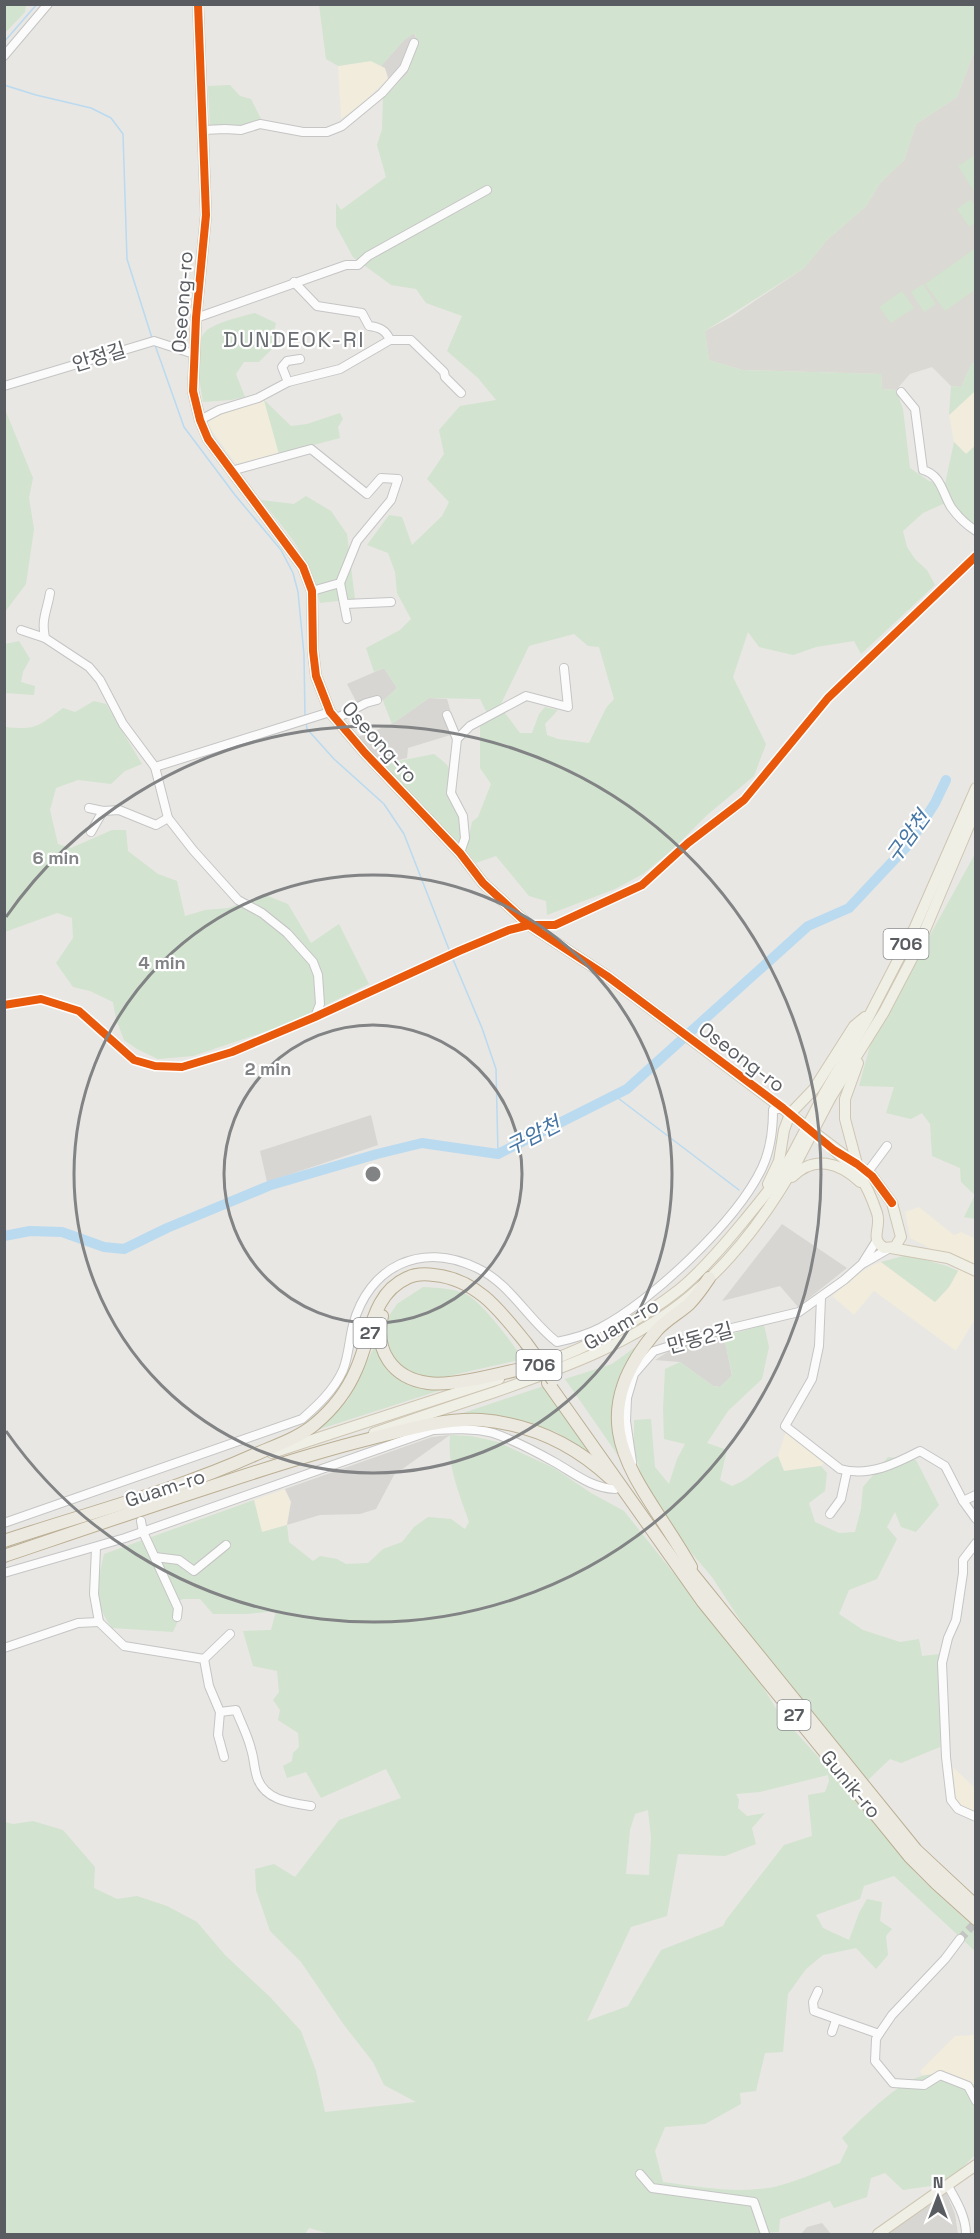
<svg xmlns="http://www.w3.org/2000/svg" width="980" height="2239" viewBox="0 0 980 2239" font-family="'Space Grotesk','Noto Sans KR',sans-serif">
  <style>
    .commercial { fill: #f1ecdc }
    .industrial { fill: #d8d6d3 }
    .education { fill: #dbd9d3 }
    .green { fill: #d2e3cf; fill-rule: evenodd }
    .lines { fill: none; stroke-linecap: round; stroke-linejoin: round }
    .stream { stroke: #badaf0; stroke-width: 1.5 }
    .river { stroke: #badaf0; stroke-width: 10 }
    .minor-tunnel { stroke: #c4c4c2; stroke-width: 8; stroke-dasharray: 8 4; stroke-linecap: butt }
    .minor-casing { stroke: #c5c5c5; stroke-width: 10 }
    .major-casing { stroke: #cec6b3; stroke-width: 12 }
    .highway-casing { stroke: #bbaf94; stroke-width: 14 }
    .minor { stroke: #fcfbfb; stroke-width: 8 }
    .major { stroke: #f0efe6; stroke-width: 10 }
    .highway { stroke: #ece9e0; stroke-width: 12 }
    .major-bridge-casing { stroke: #cec6b3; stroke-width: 12; stroke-linecap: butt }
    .highway-bridge-casing { stroke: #bbaf94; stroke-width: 14; stroke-linecap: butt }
    .major-bridge { stroke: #f0efe6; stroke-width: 10 }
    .highway-bridge { stroke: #ece9e0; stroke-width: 12 }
    .cycleway-casing { stroke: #fff; stroke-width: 11 }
    .cycleway { stroke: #e8590c; stroke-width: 8 }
    .ring { fill: none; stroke: #818385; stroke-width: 3 }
    .labels { text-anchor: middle; stroke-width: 4.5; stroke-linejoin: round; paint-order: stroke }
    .shield { fill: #fff; stroke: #8b8d90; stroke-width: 1.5 }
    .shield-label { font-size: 18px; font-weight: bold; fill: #595c60 }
    .street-label { font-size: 20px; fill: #595c60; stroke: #fff }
    .water-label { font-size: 21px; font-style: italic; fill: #4676a5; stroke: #fff }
    .quarter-label { font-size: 22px; letter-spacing: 1.5px; fill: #6a6e72; stroke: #fff }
    .centre { fill: #818385; stroke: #fff; stroke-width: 3 }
    .ring-label { font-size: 18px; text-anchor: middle; font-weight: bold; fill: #818385; stroke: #fff; stroke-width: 4.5; stroke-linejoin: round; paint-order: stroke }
  </style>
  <rect width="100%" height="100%" fill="#e8e7e3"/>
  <g class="commercial">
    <polygon points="371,61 385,68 388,79 363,103 341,119 338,66"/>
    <polygon points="975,391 975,446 966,454 954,442 949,415"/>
    <polygon points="264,400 279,454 236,464 207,424 212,417"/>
    <polygon points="919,1207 954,1235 961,1232 975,1238 975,1266 935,1251 910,1238 905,1212"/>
    <polygon points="881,1262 935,1302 949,1287 960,1267 975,1274 975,1319 956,1351 874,1291 854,1315 832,1296 856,1275 872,1265"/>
    <polygon points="786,1431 825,1463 821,1466 784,1471 778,1456"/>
    <polygon points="285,1489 291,1502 287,1525 262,1532 254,1500"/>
    <polygon points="953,1767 975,1788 975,1822 953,1807"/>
    <polygon points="975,2035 975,2085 955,2076 922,2075 920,2071 955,2036"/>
  </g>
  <g class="industrial">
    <polygon points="414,33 416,38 408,73 392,89 385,68 381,66 404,40"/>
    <polygon points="384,668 397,688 383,701 382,699 358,705 347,684"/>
    <polygon points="429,698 447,699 457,733 408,748 407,758 383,764 358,737 392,724"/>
    <polygon points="371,1115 378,1145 267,1182 260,1151"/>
    <polygon points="782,1224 847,1268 798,1307 780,1286 722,1301"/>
    <polygon points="724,1336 732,1376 720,1387 713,1386 680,1362 655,1360 671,1350"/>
    <polygon points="450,1435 394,1475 376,1509 360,1514 320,1515 287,1525 291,1502 285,1489 432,1437"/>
    <polygon points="945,2190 955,2214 958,2234 886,2234"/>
    <polygon points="822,2223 831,2234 801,2234 807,2227"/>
  </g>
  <polygon class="education" points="975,49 976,363 972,363 961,387 951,386 932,367 910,374 896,390 882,389 881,374 742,370 709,360 705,331 731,317 804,268 827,240 866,206 880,183 904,160 916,124 957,97"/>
  <g class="green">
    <polygon points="5,4 26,5 25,12 5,33"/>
    <polygon points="319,5 975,5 975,49 957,97 916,124 904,160 880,183 866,206 827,240 804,268 705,331 709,360 742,370 881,374 882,389 896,390 903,409 910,468 929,481 945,484 954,442 966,454 975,446 975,527 943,504 923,513 903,531 907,547 915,559 927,570 935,585 861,654 854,641 816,647 793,655 759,647 748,632 733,677 766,744 754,776 707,815 674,848 643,874 615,889 547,915 546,901 529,896 496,856 476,863 466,851 472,822 478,817 491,784 480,768 480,725 489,721 502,709 520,733 532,733 539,714 545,707 558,710 545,724 547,735 558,739 589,743 606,708 614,699 599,647 588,646 574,634 529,646 500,706 488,715 480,699 429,698 392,724 383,701 397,688 384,668 374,672 366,648 400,630 411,619 397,593 395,572 388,553 367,545 389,515 402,517 412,545 442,516 449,502 427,479 444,454 439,430 460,406 496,400 478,378 447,351 462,316 426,303 416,289 391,285 353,257 336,226 336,203 341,210 386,177 377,145 382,129 383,98 408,73 416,39 415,33 404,40 381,66 371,61 338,66 326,59"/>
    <polygon points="230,85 240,96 251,99 261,119 241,126 210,126 208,86"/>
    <polygon points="975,155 975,193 958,166"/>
    <polygon points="971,199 975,207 975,222 969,227 957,209"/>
    <polygon points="974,249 975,290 945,311 925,284"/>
    <polygon points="923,284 936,304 924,312 911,292"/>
    <polygon points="902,291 914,308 891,323 879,307"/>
    <path d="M255,313L276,323L273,336L276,345L259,362H244L236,374L245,397L231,400L203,402C200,383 192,347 205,332C213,323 243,316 255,313Z"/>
    <polygon points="972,363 975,363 975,391 949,415 951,386 961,387"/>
    <polygon points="264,400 291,426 307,424 340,413 343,419 338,427 340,438 279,454"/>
    <polygon points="4,407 33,478 29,498 34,529 26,584 5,612"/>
    <path d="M306,496L331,511L347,534L355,599L320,603C309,555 291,537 261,500L294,504Z"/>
    <polygon points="19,641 30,659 23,672 21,682 35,686 34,695 5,693 5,644"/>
    <path d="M94,701L106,704L142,764L125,771L111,784L78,780L56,788L50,810L58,844L71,848L112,830H126L128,851L158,874L177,881L185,916L205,910L228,908L265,895L288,904L311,943L339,924L369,984L285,1025L193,1056L158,1059L137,1049L124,1040L116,1019L113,1002L90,991L73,987L56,963L73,938L72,918L57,913L5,932V727C37,730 37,727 63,708L75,712Z"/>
    <path d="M434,754C439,758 448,764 450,770C458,788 463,826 459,845L383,764Z"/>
    <polygon points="975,854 975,1219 964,1217 975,1195 961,1182 960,1168 932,1156 930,1124 922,1113 911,1119 886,1113 894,1087 859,1086 871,1042"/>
    <polygon points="907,1255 947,1266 958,1271 949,1287 935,1302 881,1262"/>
    <path d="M423,1287C438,1288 452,1288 466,1294C482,1302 513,1344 523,1359L431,1380L404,1371L390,1355L383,1325L397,1304Z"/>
    <path d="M764,1325L769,1347L762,1379L728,1411L707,1443L727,1450L720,1480L732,1486C750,1480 761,1464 778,1456L784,1471L821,1466L827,1473L825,1491L809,1503L815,1522L839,1533L855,1532L861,1509L863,1487L888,1457L916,1460L939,1505L916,1532L901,1527L895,1512L887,1527L897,1539L877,1579L849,1590L839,1614L863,1630L900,1642L919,1639L922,1656L940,1654V1747L901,1763L890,1759L868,1780L757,1646L712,1577L683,1543L646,1490L634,1451V1420L651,1419L655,1467L669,1484L677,1459L685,1444L664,1439L663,1409L665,1369L680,1362L713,1386L720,1387L732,1375L724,1336Z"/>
    <polygon points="375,1345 388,1368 444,1389 320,1429 348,1400"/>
    <polygon points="638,1345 618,1381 613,1433 624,1464 565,1379 612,1364"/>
    <polygon points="544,1386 596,1457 556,1432 504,1417 457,1415"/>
    <path d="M450,1435L471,1436L498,1442L554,1468L591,1493L624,1511L758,1679L780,1715L871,1815L917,1875L975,1928V1951L894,1876L864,1886L860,1899L816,1915L823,1928L849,1940L859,1913L867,1899L882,1902L880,1921L892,1929L886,1936L888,1955L876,1969L856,1948L823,1955L806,1969L788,1994L783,2052L765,2053L756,2091L740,2093L741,2104L705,2124L665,2127L655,2151L663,2182C700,2187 737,2194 774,2187C796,2182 819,2171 840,2163L848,2146L842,2138C858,2122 900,2080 922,2076C940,2071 959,2078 975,2085V2155L954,2176L937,2185L903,2190L885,2173L871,2178L867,2197L834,2208L830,2201L780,2219L779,2232L759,2233L758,2234H330L309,2228L305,2234H7L4,2231V1822L13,1824L33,1821L63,1830L95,1867L94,1888L117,1899L137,1896L167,1906L197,1922L225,1955L270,1997L301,2031L316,2071L325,2112L416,2102L384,2085L373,2062L344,2025L301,1962L270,1931L256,1890L255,1869L274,1864L295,1877L339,1820L401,1798L386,1769L321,1798L306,1772L287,1778L283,1766L292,1761L293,1753L299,1747L298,1733L278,1720L280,1710L273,1700L279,1692L277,1671L253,1666L243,1631L271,1630L276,1611L246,1614H213L200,1599H183L172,1604L178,1621L173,1632L112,1628C93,1602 97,1585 104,1554L254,1500L262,1532L287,1525L289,1542L313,1561L320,1556L337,1559L346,1564L368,1563L383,1549L402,1542L414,1527L428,1517L451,1519L465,1529L469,1522C459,1493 447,1466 450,1435ZM828,1775L829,1781L825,1792L808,1795L812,1836L784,1845L726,1920L723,1926L661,1950L628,2006L587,2021L631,1927L667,1916L678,1854L725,1856L756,1844L752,1828L765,1813L747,1816L738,1808L739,1800L736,1794L760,1792ZM648,1810L651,1837L649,1875L626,1874L630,1830L635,1814Z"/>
  </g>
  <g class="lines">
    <g class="stream">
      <polyline points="4,42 37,4"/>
      <polyline points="4,85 36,95 91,108 111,118 123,134 127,259 152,338"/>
      <polyline points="155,345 184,427 235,495 281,550 293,573 298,592 304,654 305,718"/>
      <polyline points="306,722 307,729 334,759 384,804 404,834 450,952"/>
      <polyline points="452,957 482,1028 496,1069 498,1154"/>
      <polyline points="614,1095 739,1190"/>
    </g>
    <polyline class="river" points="4,1236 30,1231 62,1232 104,1247 124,1249 167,1228 271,1185 377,1154 422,1143 498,1154 627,1089 808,926 849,908 909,844 935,803 946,780"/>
    <g class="minor-tunnel">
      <polyline points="129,1490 134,1504"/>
      <polyline points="960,1939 976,1922"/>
    </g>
    <defs>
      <g id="minor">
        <polyline points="4,56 48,4"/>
        <polyline points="204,130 225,129 241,130 260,124 303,132 327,132 342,126 382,93 404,68 414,43"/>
        <polyline points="196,318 346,265 358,265 368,256 487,190"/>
        <polyline points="390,340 411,340 444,372 445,377 461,393"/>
        <polyline points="288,382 282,367 287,361 300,359"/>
        <polyline points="4,386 154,341 194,354"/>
        <path d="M901,392L915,409L923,470C941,475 942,492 951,507C958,517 965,524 976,531"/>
        <path d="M200,420L219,410L258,398L288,382L340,369L390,340C386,330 379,327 369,326L362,313L317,306L294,282"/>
        <polyline points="231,471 311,449 367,494 381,478 398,479 391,500 357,541 340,583 312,591"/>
        <polyline points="340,583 347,619"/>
        <path d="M50,593C47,611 41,619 45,638L89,667L100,680L123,724L155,767"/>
        <polyline points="345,604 391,602"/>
        <polyline points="21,630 45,638"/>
        <polyline points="447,715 457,739 451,793 463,816 465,838 460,853"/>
        <polyline points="335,719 366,703 377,700"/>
        <polyline points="457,739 470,726 526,696 568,707 564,668"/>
        <polyline points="89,808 103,811 119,810 156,825 168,818"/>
        <polyline points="91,832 103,811"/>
        <polyline points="4,1005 41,999 79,1011 134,1060 155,1066 182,1067 232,1052 315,1017 459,951 509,930 529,925 555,925 642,885 688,843 744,800 828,698 976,556"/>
        <polyline points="315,1017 320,1004 318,975 313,962 287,933 262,913 238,900 193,850 168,818 155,767 330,712"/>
        <polyline points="867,1173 887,1146"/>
        <polyline points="864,1263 890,1248"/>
        <path d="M821,1298L819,1346L812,1379L785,1426L840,1469C869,1477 895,1464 920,1451L945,1466L963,1501L976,1519"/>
        <polyline points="632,1462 626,1421 627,1398 634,1374 654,1351 715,1332 799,1312 844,1280 862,1264 877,1240"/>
        <polyline points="963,1501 976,1495"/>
        <polyline points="830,1514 841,1499 847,1471"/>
        <polyline points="141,1521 143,1532 178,1608 177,1617"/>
        <path d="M4,1523L302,1419C318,1405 334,1390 343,1370C349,1355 349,1340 353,1325C369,1266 421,1241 477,1268C511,1284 528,1320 557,1342C571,1339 587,1335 600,1328C651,1302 737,1221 762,1168C770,1151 773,1130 773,1110L783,1108"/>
        <polyline points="976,1543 963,1560 963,1573 956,1620 948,1638 942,1663 946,1757 951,1800 958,1809 976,1817"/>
        <polyline points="96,1548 94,1594 99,1622 124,1646 204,1659 209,1686 220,1712 218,1735 224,1757"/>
        <polyline points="155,1557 179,1560 194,1571 226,1545"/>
        <path d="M4,1573L125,1538L433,1430C452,1429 474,1428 493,1433C511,1439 540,1454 556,1463C575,1474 592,1488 615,1489"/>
        <polyline points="4,1648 78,1623 99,1622"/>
        <polyline points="204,1659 230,1634"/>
        <path d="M220,1712L236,1710C241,1723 248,1736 251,1749C254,1758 254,1768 257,1777C264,1800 290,1803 311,1806"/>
        <polyline points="960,1939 945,1959 892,2015 879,2034 876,2039 875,2061 893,2083 924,2085 940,2075 968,2086 976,2101"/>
        <polyline points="818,1991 813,2002 814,2011 879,2034"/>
        <polyline points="832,2032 836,2020"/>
        <polyline points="640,2174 652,2188 754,2202 765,2234"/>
        <path d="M948,2186C956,2200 966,2217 966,2234"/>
      </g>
      <g id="major">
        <path d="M198,4L206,215L196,318L193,391L200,420L208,439L303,567L312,591L313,651L316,676L330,712L365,753L460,853L483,883L529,925L607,976L872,1176L892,1203L901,1237L895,1247L884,1248C869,1238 882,1228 877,1213C866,1181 859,1172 834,1150"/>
        <polyline points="824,1094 868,1018 915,927 976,788"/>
        <polyline points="831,1097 884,1012 917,949 976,809"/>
        <polyline points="857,1164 845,1119 845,1099 858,1063"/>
        <path d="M792,1177C814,1155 839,1162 860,1182"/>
        <polyline points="768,1184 779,1161 784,1130 790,1114 814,1089 854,1026 865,1017"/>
        <polyline points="891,1248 948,1258 976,1271"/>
        <path d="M534,1367C586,1348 636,1324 680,1289C703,1270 724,1245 743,1222C761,1200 778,1180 792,1155"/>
        <path d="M374,1433C414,1419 455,1405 495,1392C563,1368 634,1343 690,1296C735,1258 771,1209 799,1158"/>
        <polyline points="272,1453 499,1379"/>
        <polyline points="878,2234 976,2165"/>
      </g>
      <g id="highway">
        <path d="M382,1316C374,1350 392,1378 428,1383C454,1387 510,1371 538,1365"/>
        <polyline points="548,1383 703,1602 910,1857 936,1883 976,1919"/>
        <path d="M4,1541C88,1513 174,1491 254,1455C274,1446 299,1438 315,1424C333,1409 347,1391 356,1370C371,1338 371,1294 407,1278C415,1274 427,1274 434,1275C477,1279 501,1312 526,1343"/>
        <path d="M4,1556C75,1532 145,1508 216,1485C267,1468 317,1452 369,1439C405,1430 444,1418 481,1420C531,1424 575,1445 611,1479"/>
        <polyline points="683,1562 916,1850 976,1906"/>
        <path d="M691,1567C641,1479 574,1428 657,1330C666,1320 679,1313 689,1304C697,1296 703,1287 709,1278"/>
      </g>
    </defs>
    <use href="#minor" class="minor-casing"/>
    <use href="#major" class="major-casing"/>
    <use href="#highway" class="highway-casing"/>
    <use href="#minor" class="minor"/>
    <use href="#major" class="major"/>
    <use href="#highway" class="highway"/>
    <defs>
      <g id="major-bridge">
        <polyline points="792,1155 824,1094"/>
        <polyline points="799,1158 831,1097"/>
      </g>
      <polyline id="highway-bridge" points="526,1343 553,1380"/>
    </defs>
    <use href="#major-bridge" class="major-bridge-casing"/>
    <use href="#highway-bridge" class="highway-bridge-casing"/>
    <use href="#major-bridge" class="major-bridge"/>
    <use href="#highway-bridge" class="highway-bridge"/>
    <defs>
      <g id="cycleway">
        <polyline points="198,4 206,215 196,318 193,391 200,420 208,439 303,567 312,591 313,651 316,676 330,712 365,753 460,853 483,883 529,925 607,976 783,1108 834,1150 857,1164 872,1176 892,1203"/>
        <polyline points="4,1005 41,999 79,1011 134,1060 155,1066 182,1067 232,1052 315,1017 459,951 509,930 529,925 555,925 642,885 688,843 744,800 828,698 976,556"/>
      </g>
    </defs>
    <use href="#cycleway" class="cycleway-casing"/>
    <use href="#cycleway" class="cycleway"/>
  </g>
  <g class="ring">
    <circle cx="373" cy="1174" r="149"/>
    <circle cx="373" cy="1174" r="299"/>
    <path d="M6 917A448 448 0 1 1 6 1431"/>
  </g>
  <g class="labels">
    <g class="shield">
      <rect x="883.5" y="929" width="45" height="30" rx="4.5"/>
      <rect x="353.5" y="1318" width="33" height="30" rx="4.5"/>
      <rect x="516.5" y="1350" width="45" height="30" rx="4.5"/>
      <rect x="777.5" y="1700" width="33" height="30" rx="4.5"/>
    </g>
    <g class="shield-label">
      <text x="906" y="950">706</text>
      <text x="370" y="1339">27</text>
      <text x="539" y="1371">706</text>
      <text x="794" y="1721">27</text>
    </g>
    <g class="street-label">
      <text transform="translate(182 302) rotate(-86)" y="7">Oseong-ro</text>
      <text transform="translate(99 357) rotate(-17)" y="7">안정길</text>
      <text transform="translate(380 742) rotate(48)" y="7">Oseong-ro</text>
      <text transform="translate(742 1057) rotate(37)" y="7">Oseong-ro</text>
      <text transform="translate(621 1324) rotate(-30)" y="7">Guam-ro</text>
      <text transform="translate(700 1338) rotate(-15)" y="7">만동2길</text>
      <text transform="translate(165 1488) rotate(-18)" y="7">Guam-ro</text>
      <text transform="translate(851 1784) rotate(50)" y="7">Gunik-ro</text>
    </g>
    <g class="water-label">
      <text transform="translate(908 837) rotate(-54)" y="7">구암천</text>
      <text transform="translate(533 1136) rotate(-27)" y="7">구암천</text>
    </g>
    <g class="quarter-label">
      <text x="294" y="347">DUNDEOK-RI</text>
    </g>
  </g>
  <circle cx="373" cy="1174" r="9" class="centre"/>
  <g class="ring-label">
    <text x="56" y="864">6 min</text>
    <text x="162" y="969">4 min</text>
    <text x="268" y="1075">2 min</text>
  </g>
  <rect width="980" height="2239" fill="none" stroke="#595c60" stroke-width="12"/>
  <g transform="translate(938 2197)" stroke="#ffffff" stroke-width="4.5" paint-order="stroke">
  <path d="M0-4.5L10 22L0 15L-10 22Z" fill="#595c60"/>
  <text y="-9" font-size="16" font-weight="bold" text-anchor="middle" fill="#595c60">N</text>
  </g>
</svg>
